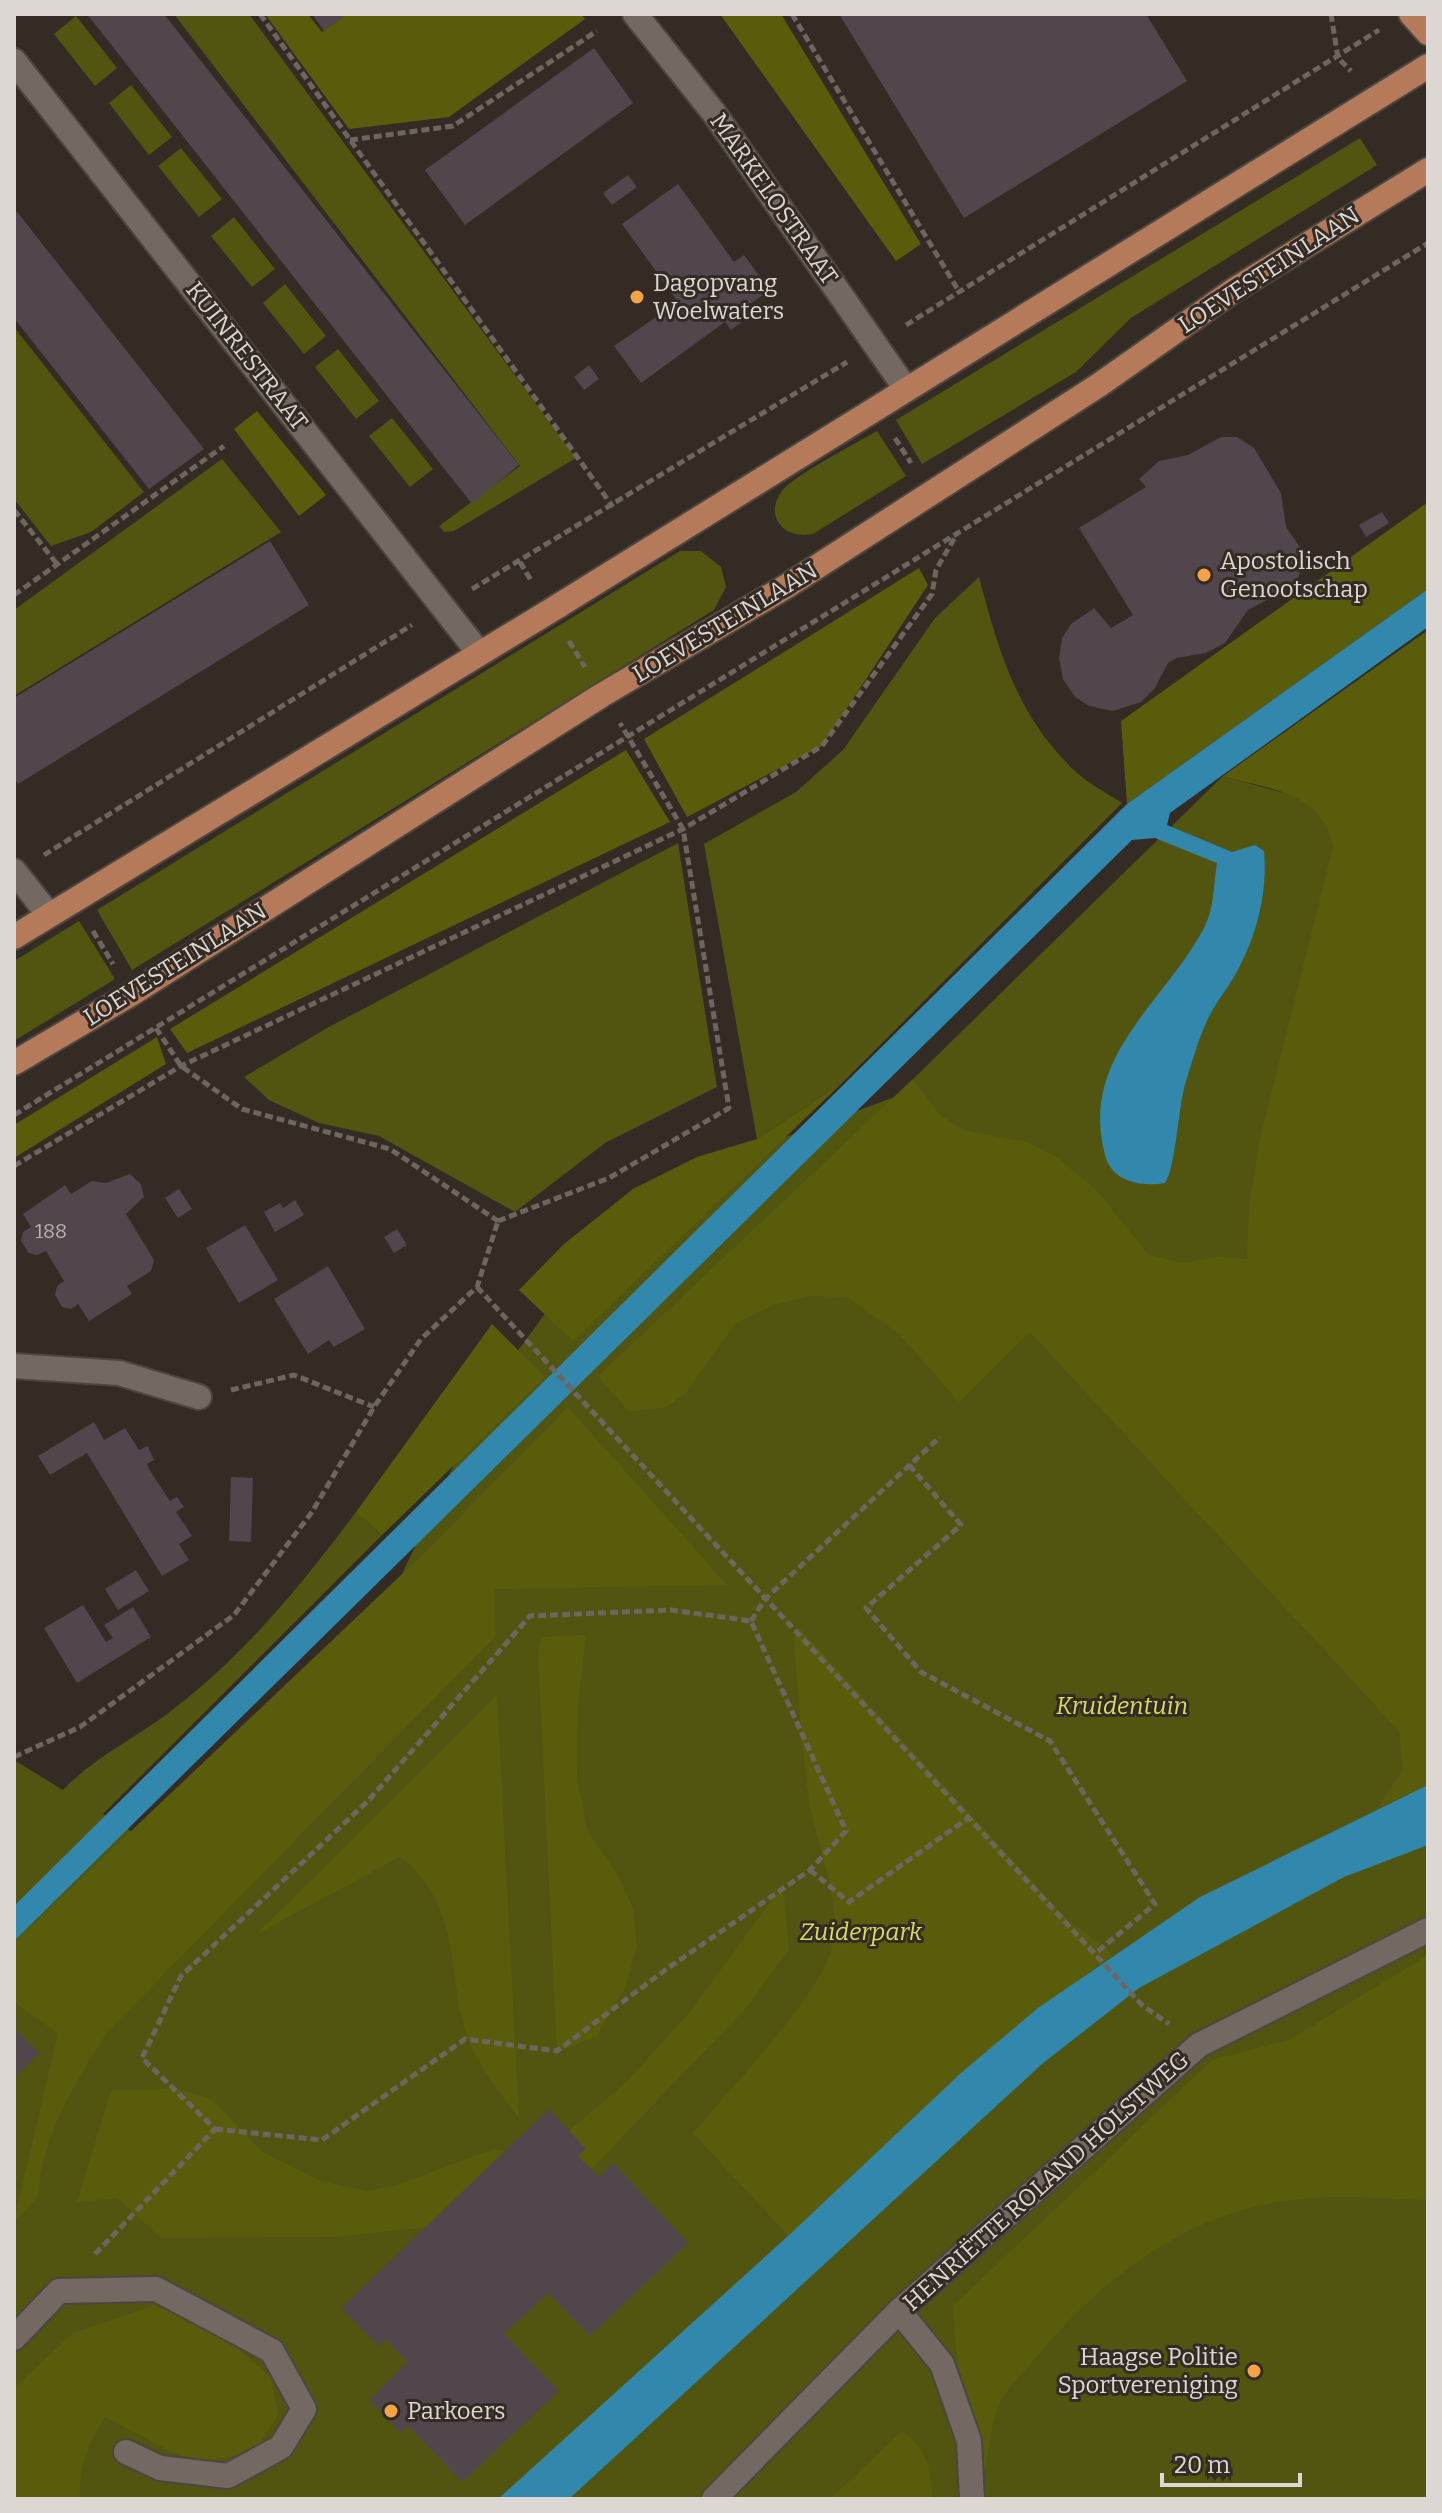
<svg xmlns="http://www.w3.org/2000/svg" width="1442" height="2513" font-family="Bitter,serif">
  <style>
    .green { fill: #515510 }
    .forest { fill: #595d0b }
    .water { fill: #3288ac }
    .building { fill: #51464c }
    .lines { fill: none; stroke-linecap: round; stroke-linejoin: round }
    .minor-casing { stroke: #4d4640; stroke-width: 28 }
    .major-casing { stroke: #4d4640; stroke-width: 28 }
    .path { stroke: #6d6660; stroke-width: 5; stroke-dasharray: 8 4; stroke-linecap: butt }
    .minor { stroke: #736962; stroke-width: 24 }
    .major { stroke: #b47a5a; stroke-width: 24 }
    .poi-dot { fill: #f6a247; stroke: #332b24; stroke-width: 3 }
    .labels { text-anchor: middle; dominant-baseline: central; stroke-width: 6; stroke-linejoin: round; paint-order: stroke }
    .number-label { font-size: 20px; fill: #b9b3b1 }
    .street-label { font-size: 24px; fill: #dcd7d3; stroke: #332b24 }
    .poi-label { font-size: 24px; fill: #dcd7d3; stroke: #332b24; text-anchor: start }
    .park-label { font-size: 24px; font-style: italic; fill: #d7de5d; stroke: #332b24 }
  </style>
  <rect width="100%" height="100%" fill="#332b24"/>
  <path class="green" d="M174,14H249L576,458L454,531L444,532L439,526L520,466Z
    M76,16L117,68L95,86L54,34Z
    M131,85L172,137L149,155L109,103Z
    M1360,138L1377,165L1131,318L1076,372L922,464L896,420Z
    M181,148L222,199L199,217L158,166Z
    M234,217L275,269L252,287L211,236Z
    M285,284L326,336L304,354L263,303Z
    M14,327L144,492L91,532L51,546L14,499Z
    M338,349L379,401L356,419L315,367Z
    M392,418L433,469L410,487L369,436Z
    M877,431L906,476L813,534C785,540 763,517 782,491C794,475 857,443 877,431Z
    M222,459L281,532L14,696V610Z
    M680,551H701L721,567L726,587L714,610L132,970L97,910Z
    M979,577C999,652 1017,717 1076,772C1089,784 1107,793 1122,803L843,1082L757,1139L704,844L796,792L843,750L935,618Z
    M1428,643V2499H14V1760L63,1790C93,1758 132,1740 167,1714C241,1659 301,1586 356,1512L382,1535L103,1814L131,1831L352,1679L490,1389L633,1193L919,1088L913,1079L1223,776L1284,793Z
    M678,843L717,1087L605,1143L515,1212L379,1136L319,1123L269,1100L244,1077L327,1028Z
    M79,921L115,979L14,1041V961Z"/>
  <path class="forest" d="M265,14H308L322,32L347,14H581L585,19L449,117L349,129Z
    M720,14H781L921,244L896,261Z
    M257,411L326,495L299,516L234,429Z
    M1428,502V589L1127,804L1121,721Z
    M919,568L928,585L822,746L687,817L644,739Z
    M1428,630V1785L1377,1808L1403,1770L1399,1731L1030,1332L959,1402L899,1334L847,1297L810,1296L774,1305L735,1324L685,1394L666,1407L629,1412L598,1376L913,1079L941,1116L967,1131L1027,1142L1058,1158L1097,1191L1149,1255L1181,1263L1216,1257L1247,1259L1249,1207L1260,1138L1333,847C1322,791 1270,790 1223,776Z
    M626,750L670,822L187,1053L170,1029Z
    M157,1037L166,1064L14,1158V1125Z
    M843,1082L573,1341L519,1290L564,1244L633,1189L697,1157L757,1139Z
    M492,1324L545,1377L382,1535L356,1512Z
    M568,1407L727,1585L494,1589L495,1637L108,2031C75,2083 42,2134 38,2197L14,2221L58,2033L14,2002V1942L419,1558Z
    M798,1627L1066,1918L1113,1955C992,2040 895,2135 788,2236L693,2133C733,2085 797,2020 825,1966C852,1915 816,1851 809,1799C802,1747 798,1694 794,1641Z
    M586,1635L578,1703L577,1779L588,1832L618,1875L633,1908L637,1947L625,1988L597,2036L557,2052L538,1652L542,1637Z
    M497,1695L519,2118C500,2093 477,2066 467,2035C446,1971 462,1904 400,1857L257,1934Z
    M783,1885L789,1949L747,2007L564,2198L561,2138L626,2082L688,2014Z
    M1428,1955V2200C1380,2199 1330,2194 1283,2201C1180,2217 1103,2279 1037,2356C1026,2370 1012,2383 1002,2398C991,2415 988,2459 983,2480L961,2418L953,2306L1212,2060L1289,2040Z
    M178,2089L211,2099L264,2153L321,2181L367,2191L397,2185L493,2149L521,2154L524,2217L335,2237L161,2238L117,2198L77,2202L111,2090Z
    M156,2305L226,2339L271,2377L278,2416L252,2453L193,2463L105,2417C88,2444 78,2467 80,2499H14V2388L73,2333Z
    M902,2431C928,2448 930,2470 933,2499H830Z"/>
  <path class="water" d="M1428,589V627L1170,813L1167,825L1232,852L1255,845L1264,851C1268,893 1256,939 1235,975C1226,991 1213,1006 1206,1023C1198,1041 1192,1062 1186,1081C1178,1106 1176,1167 1165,1183C1141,1187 1112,1182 1105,1155C1079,1057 1163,1005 1204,928C1215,907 1213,886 1217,863L1155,838L1132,840L14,1941V1906L1127,804Z
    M1428,1785V1845L1344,1877L1139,1988L1042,2064L569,2499H498L788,2236L961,2073L1038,2008L1200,1897Z"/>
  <path class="building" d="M87,14H164L519,465L472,504Z
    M312,14H347L324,31Z
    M839,14H1146L1187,81L964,218Z
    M594,48L633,103L465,225L425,170Z
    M628,175L637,187L612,205L603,193Z
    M678,184L734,262L744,255L770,290L736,314L742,322L731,330L725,322L641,383L614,346L678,302L622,224Z
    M14,208L204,449L149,489L14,318Z
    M589,365L599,379L584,390L574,377Z
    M1221,437H1237L1254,448L1281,493L1286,527L1308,559L1301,563L1299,577L1291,587L1248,610L1225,643L1206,653L1176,658L1168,663L1155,688L1141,702L1113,711L1089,706L1075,697L1063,679L1059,659L1062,638L1071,624L1094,608L1111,628L1133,615L1079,528L1146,487L1139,479L1159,461L1188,455Z
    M1382,512L1389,523L1366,537L1359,525Z
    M270,541L309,605L18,784L14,778V698Z
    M130,1174L141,1184L144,1197L126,1214L154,1260L151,1271L127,1286L132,1294L89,1321L78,1304L71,1309L62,1307L55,1295L57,1286L64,1281L46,1251L37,1255L29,1253L21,1241L23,1232L31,1227L23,1214L65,1185L71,1194L92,1181L106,1183Z
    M179,1189L192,1209L178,1218L165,1198Z
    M295,1200L304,1215L275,1232L264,1212L280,1203L283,1208Z
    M245,1225L278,1280L239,1303L206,1248Z
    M397,1229L407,1245L394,1253L384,1237Z
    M328,1266L365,1329L334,1347L329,1340L308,1354L274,1299Z
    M94,1422L104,1440L125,1428L139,1450L148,1446L154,1460L147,1464L149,1469L170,1501L177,1497L184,1507L176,1512L192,1536L179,1544L189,1560L162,1576L87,1453L50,1475L38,1456Z
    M231,1477L253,1478L251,1542L229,1541Z
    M136,1570L149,1591L118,1610L105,1589Z
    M83,1605L106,1642L113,1638L104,1625L133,1607L151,1637L77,1683L44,1628Z
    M14,2028L39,2053L14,2078Z
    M549,2109L586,2149L578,2156L599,2177L613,2163L688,2243L590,2336L548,2293L504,2334L559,2391L462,2482L408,2426L401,2433L369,2400L407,2362L386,2340L379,2347L341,2308Z"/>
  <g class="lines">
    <g class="minor-casing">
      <path id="minor" d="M635,14L714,113L906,389
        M14,61L479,653
        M14,871L49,915
        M14,1366L119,1373L199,1397
        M899,2311L942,2364L969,2441L972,2499
        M14,2338L59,2291L156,2289L272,2351L304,2409L281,2447L228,2476L160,2468L126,2452
        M714,2499L899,2311L1199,2045L1428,1930"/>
    </g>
    <g class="major-casing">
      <path id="major" d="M1411,14L1428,33
        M14,937L550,611L1428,66
        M14,1063L131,994L602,695L787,586L1099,385L1234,290L1428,170"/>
    </g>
    <path class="path" d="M260,14L613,507
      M792,14L958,290
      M1331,14L1338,58L1351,71
      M350,140L453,126L597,31
      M906,325L1379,30
      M895,438L911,463
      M14,510L57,564
      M520,562L532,582
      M472,589L847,362
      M14,595L224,446
      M569,641L585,667
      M44,855L412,625
      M93,931L113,964
      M156,1028L181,1066L242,1109L390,1149L498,1221
      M14,1115L1428,243
      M14,1166L181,1066L683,829L822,746L932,594L936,570L955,537
      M498,1221L609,1178L729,1108L683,829L620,723
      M477,1287L1142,2005L1169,2024
      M231,1390L294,1375L374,1407
      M909,1465L961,1525L866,1608L921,1672L1050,1741L1155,1904L1097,1952
      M751,1621L765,1599L940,1437
      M14,1757L80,1727L234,1615L312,1512L374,1407L421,1339L477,1287L498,1221
      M810,1870L849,1902L967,1819
      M95,2254L215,2129L142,2058L181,1976L368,1801L530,1616L671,1610L751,1621L846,1831L810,1870L668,1968L557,2051L465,2039L322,2140L215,2129"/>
    <use href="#minor" class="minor"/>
    <use href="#major" class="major"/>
  </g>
  <g class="poi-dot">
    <circle cx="637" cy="297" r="8"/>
    <circle cx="1204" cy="575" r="8"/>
    <circle cx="1254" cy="2371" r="8"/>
    <circle cx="391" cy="2411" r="8"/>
  </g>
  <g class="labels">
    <g class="number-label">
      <text x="51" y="1231">188</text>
    </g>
    <g class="street-label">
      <text transform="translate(774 199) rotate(55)">MARKELOSTRAAT</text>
      <text transform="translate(1269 270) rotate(-33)">LOEVESTEINLAAN</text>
      <text transform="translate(247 356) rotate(52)">KUINRESTRAAT</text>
      <text transform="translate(725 622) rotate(-31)">LOEVESTEINLAAN</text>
      <text transform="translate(175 964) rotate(-32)">LOEVESTEINLAAN</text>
      <text transform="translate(1046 2181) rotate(-42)">HENRIËTTE ROLAND HOLSTWEG</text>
    </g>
    <g class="poi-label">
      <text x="653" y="283">Dagopvang<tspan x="653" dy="28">Woelwaters</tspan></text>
      <text x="1220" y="561">Apostolisch<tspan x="1220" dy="28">Genootschap</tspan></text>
      <text x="1238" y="2357" text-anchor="end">Haagse Politie<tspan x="1238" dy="28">Sportvereniging</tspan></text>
      <text x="407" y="2411">Parkoers</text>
    </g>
    <g class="park-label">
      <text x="1122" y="1706">Kruidentuin</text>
      <text x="861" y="1932">Zuiderpark</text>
    </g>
  </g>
  <rect width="1442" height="2513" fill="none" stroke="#dcd7d3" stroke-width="32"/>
  <path d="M1162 2473v12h138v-12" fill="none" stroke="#dcd7d3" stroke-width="4"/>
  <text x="1174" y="2473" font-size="24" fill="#dcd7d3" stroke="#332b24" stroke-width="6" paint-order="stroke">20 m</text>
</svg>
